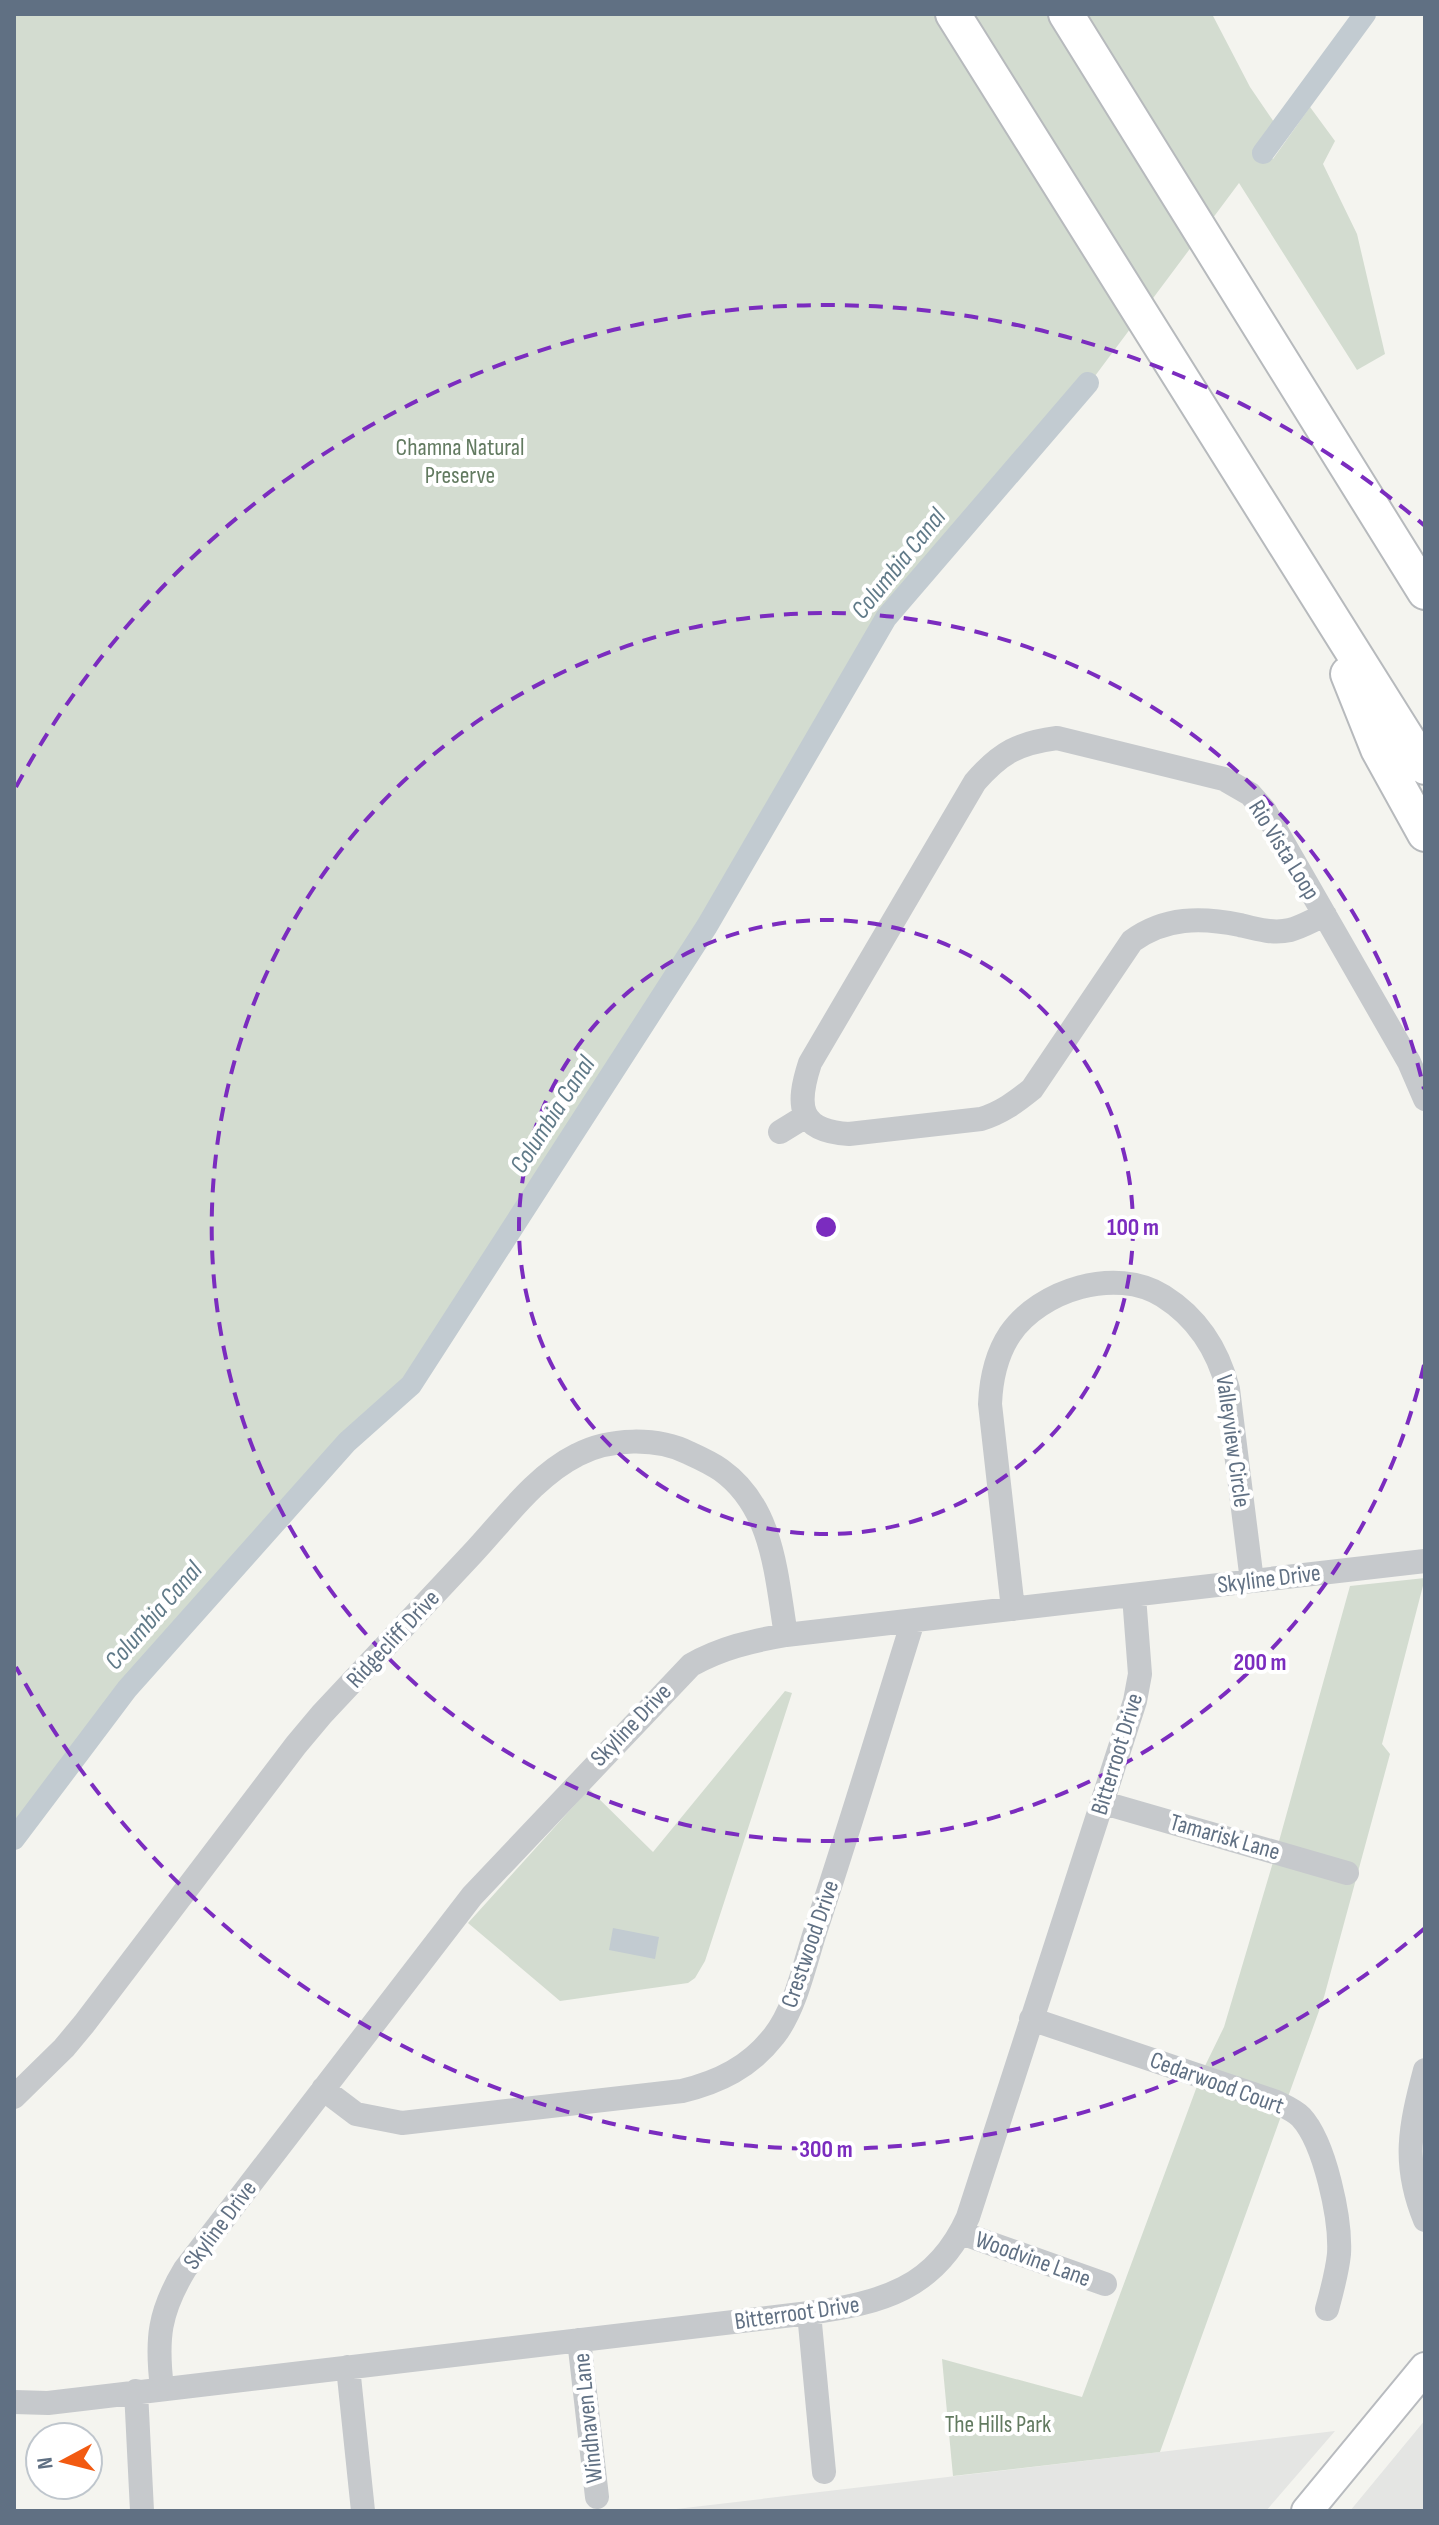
<svg xmlns="http://www.w3.org/2000/svg" width="1439" height="2525" font-family="'Sofia Sans Condensed',sans-serif">
  <style>
    .built { fill: #e4e5e3 }
    .green { fill: #d3dcd0 }
    .water { fill: #c2cbd1 }
    .lines { fill: none; stroke-linecap: round; stroke-linejoin: round }
    .canal { stroke: #c2cbd1; stroke-width: 22 }
    .major-casing { stroke: #b8bbbf; stroke-width: 34 }
    .highway-casing { stroke: #b7babd; stroke-width: 38 }
    .minor { stroke: #c6c9cc; stroke-width: 24 }
    .major { stroke: #fff; stroke-width: 30 }
    .highway { stroke: #fff; stroke-width: 34 }
    .ring { fill: none; stroke: #7b2cbf; stroke-width: 4; stroke-dasharray: 14 10 }
    .labels { text-anchor: middle; dominant-baseline: central; stroke-width: 8; stroke-linejoin: round; paint-order: stroke }
    .park-label { font-size: 24px; fill: #627a60; stroke: #fff }
    .street-label { font-size: 24px; fill: #607083; stroke: #fff }
    .water-label { font-size: 26px; font-style: italic; fill: #607a88; stroke: #fff }
    .centre { fill: #7b2cbf; stroke: #fff; stroke-width: 4 }
    .ring-label { font-size: 24px; text-anchor: middle; font-weight: bold; fill: #7b2cbf; stroke: #fff; stroke-width: 8; stroke-linejoin: round; paint-order: stroke }
  </style>
  <rect width="100%" height="100%" fill="#f4f4ef"/>
  <path class="built" d="M1425,2420V2511H1350Z
    M1335,2431L1266,2511H659L1160,2452Z"/>
  <path class="green" d="M14,14H1212L1250,87L1278,128L1262,152L1273,159L1310,107L1335,141L1323,164L1357,234L1385,354L1357,370L1239,183L1089,384L886,618L707,926L411,1385L347,1442L127,1689L14,1839Z
    M1425,1578L1382,1744L1390,1754L1324,1997L1160,2452L953,2476L942,2359L1082,2397L1203,2070L1224,2027L1276,1852L1350,1586Z
    M785,1691L792,1693L705,1961L695,1978L688,1983L560,2001L468,1923L589,1789L653,1852Z"/>
  <path class="water" d="M613,1928L659,1937L655,1959L609,1950Z"/>
  <g class="lines">
    <path class="canal" d="M1263,153L1365,14
      M14,1839L127,1689L347,1442L411,1385L707,926L886,618L1088,383"/>
    <g class="major-casing">
      <path id="major" d="M1307,2511L1425,2368"/>
    </g>
    <g class="highway-casing">
      <path id="highway" d="M953,14L1425,767
        M1066,14L1425,592
        M1348,674L1378,749L1425,834"/>
    </g>
    <path class="minor" d="M1325,915C1313,920 1302,927 1290,930C1273,934 1256,929 1240,925C1201,917 1165,917 1132,941L1032,1089C1016,1102 1001,1113 981,1119L849,1134C798,1131 796,1106 810,1063L975,782C1001,752 1019,743 1057,738L1224,779L1250,794L1265,811L1409,1062L1425,1099
      M780,1132L806,1116
      M1013,1609L990,1404C991,1380 996,1355 1010,1334C1040,1290 1116,1266 1163,1296C1198,1318 1218,1350 1228,1389L1252,1581
      M1104,1803L1347,1873
      M1031,2019L1274,2101C1284,2106 1294,2110 1301,2117C1325,2143 1341,2219 1339,2254C1337,2273 1332,2291 1327,2309
      M1425,2070C1410,2127 1402,2164 1425,2220
      M323,2089L356,2114L402,2123L682,2091C719,2082 750,2067 774,2036C796,2008 805,1962 816,1929C850,1827 881,1723 913,1621
      M14,2097L64,2048L84,2024L296,1745L322,1714C372,1661 422,1608 472,1554C504,1520 535,1476 577,1455C609,1438 657,1437 689,1453C700,1458 711,1463 721,1470C774,1508 776,1576 786,1635
      M961,2233L1105,2284
      M809,2313L824,2472
      M579,2340L597,2497
      M348,2367L363,2511
      M162,2388C156,2339 159,2312 185,2269L472,1896L691,1665C721,1648 751,1641 786,1635L1425,1561
      M136,2391L142,2511
      M14,2402L48,2403L809,2313C881,2303 936,2289 968,2217L1135,1701L1140,1674L1134,1596"/>
    <use href="#major" class="major"/>
    <use href="#highway" class="highway"/>
  </g>
  <g class="ring">
    <circle cx="826" cy="1227" r="307"/>
    <path d="M1424 1365A614 614 0 1 1 1424 1089"/>
    <path d="M1425 1928A922 922 0 0 1 16 1667M16 787A922 922 0 0 1 1425 526"/>
  </g>
  <g class="labels">
    <g class="park-label">
      <text x="460" y="447">Chamna Natural<tspan x="460" dy="28">Preserve</tspan></text>
      <text x="998" y="2424">The Hills Park</text>
    </g>
    <g class="street-label">
      <text transform="translate(1284 850) rotate(58)">Rio Vista Loop</text>
      <text transform="translate(1233 1441) rotate(82)">Valleyview Circle</text>
      <text transform="translate(1269 1579) rotate(-7)">Skyline Drive</text>
      <text transform="translate(393 1639) rotate(-47)">Ridgecliff Drive</text>
      <text transform="translate(631 1725) rotate(-46)">Skyline Drive</text>
      <text transform="translate(1117 1754) rotate(-73)">Bitterroot Drive</text>
      <text transform="translate(1225 1837) rotate(16)">Tamarisk Lane</text>
      <text transform="translate(810 1944) rotate(-71)">Crestwood Drive</text>
      <text transform="translate(1217 2083) rotate(20)">Cedarwood Court</text>
      <text transform="translate(220 2225) rotate(-53)">Skyline Drive</text>
      <text transform="translate(1033 2259) rotate(20)">Woodvine Lane</text>
      <text transform="translate(797 2313) rotate(-8)">Bitterroot Drive</text>
      <text transform="translate(588 2418) rotate(-96)">Windhaven Lane</text>
    </g>
    <g class="water-label">
      <text transform="translate(899 564) rotate(-51)">Columbia Canal</text>
      <text transform="translate(553 1115) rotate(-57)">Columbia Canal</text>
      <text transform="translate(154 1616) rotate(-49)">Columbia Canal</text>
    </g>
  </g>
  <circle cx="826" cy="1227" r="12" class="centre"/>
  <g class="ring-label">
    <text x="1133" y="1235">100 m</text>
    <text x="1260" y="1670">200 m</text>
    <text x="826" y="2157">300 m</text>
  </g>
  <rect width="1439" height="2525" fill="none" stroke="#607083" stroke-width="32"/>
  <g transform="translate(64 2461) rotate(263)"><circle r="38" fill="#ffffff" stroke="#bfc6cd" stroke-width="2"/>
  <path d="M0-6L14 30L0 20L-14 30Z" fill="#f25a11"/>
  <text y="-12" font-size="22" font-weight="bold" text-anchor="middle" fill="#607083">N</text>
  </g>
</svg>
